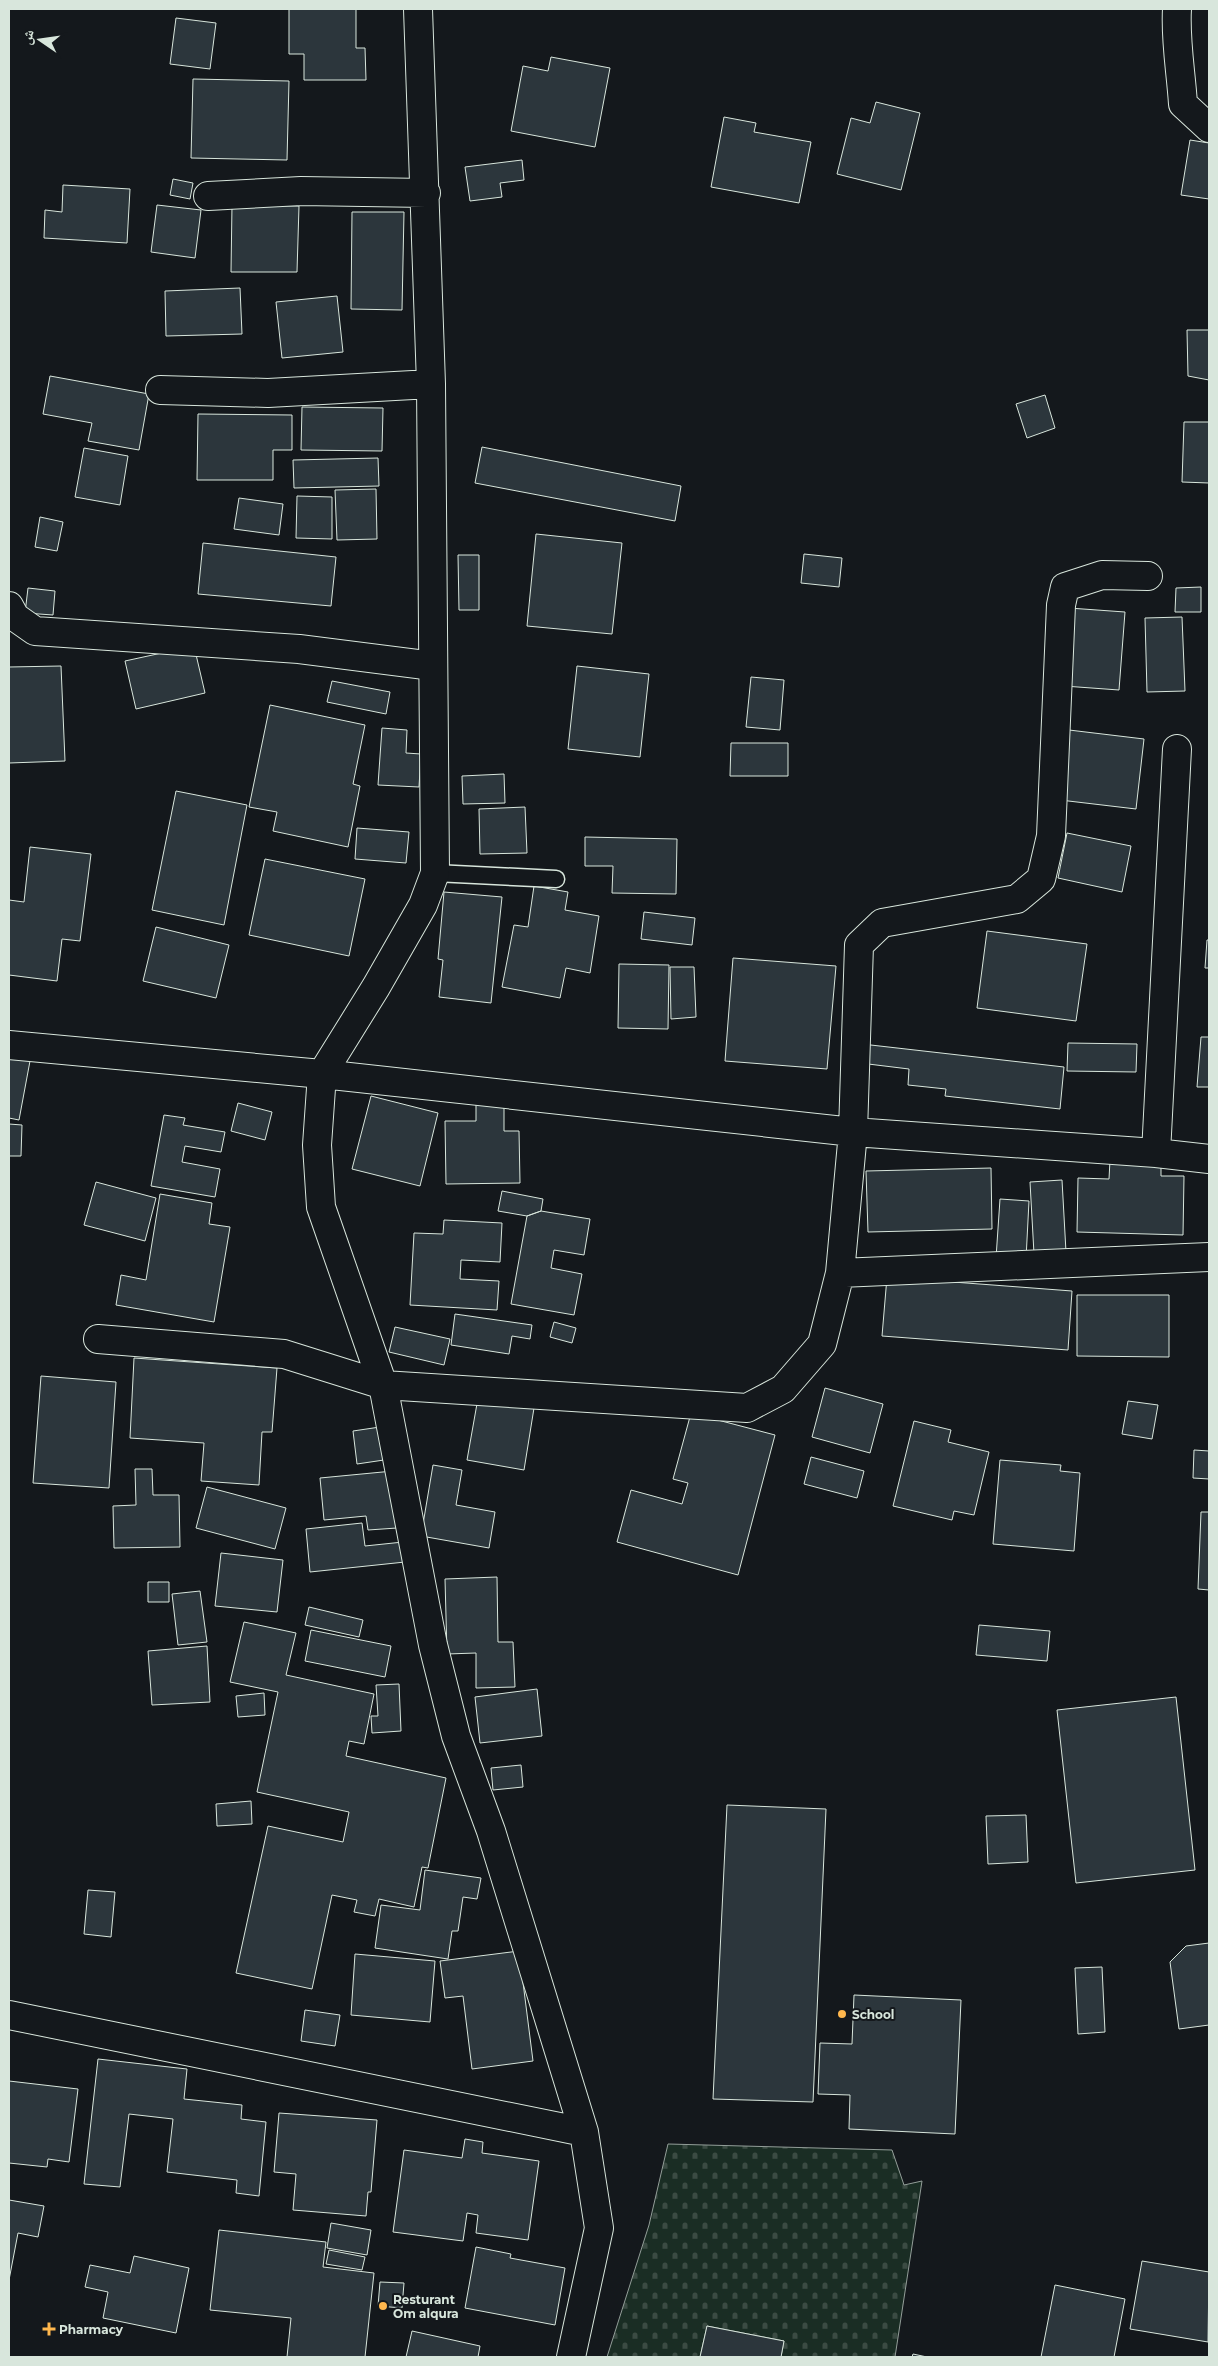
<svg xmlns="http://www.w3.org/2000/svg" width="1218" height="2366" font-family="Montserrat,'Noto Naskh Arabic',sans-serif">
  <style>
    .cemetery { fill: url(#cemetery-stones); stroke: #939e99 }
    .building { fill: #2c363c; stroke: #d8e6dc }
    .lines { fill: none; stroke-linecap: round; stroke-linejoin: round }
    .service-casing { stroke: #d8e6dc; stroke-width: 19 }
    .minor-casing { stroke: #d8e6dc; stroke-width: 30 }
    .service { stroke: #14181c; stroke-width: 16 }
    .minor { stroke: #14181c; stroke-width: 28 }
    .poi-dot { fill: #ffb74d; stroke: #14181c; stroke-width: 2 }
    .labels { text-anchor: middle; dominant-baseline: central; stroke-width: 4; stroke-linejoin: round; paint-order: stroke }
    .poi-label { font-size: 12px; font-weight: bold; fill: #d8e6dc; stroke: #14181c; text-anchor: start }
  </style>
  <defs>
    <pattern id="cemetery-stones" width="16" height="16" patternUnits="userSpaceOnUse" patternTransform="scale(1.25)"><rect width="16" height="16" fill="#1a2d24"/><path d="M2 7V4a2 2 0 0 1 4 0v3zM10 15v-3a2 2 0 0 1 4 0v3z" fill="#3b4b43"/></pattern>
  </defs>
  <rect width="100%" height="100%" fill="#14181c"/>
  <path class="cemetery" d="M668,2144L892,2150L904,2185L922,2181L895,2357H781L784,2341L707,2326L700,2357H607L649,2225Z"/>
  <path class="building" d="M289,9H356V48H365L366,80H304V54H289Z
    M176,18L216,23L210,69L170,64Z
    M551,57L610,68L595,147L511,131L523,66L548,71Z
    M193,79L289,81L287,160L191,158Z
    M876,102L920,113L901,190L837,174L851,118L870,123Z
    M724,117L756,123L754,132L811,142L799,203L711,187Z
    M1190,140L1209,143V199L1181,195Z
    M522,160L524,180L500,183L502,197L470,201L465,167Z
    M173,179L193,183L190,199L170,195Z
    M63,185L130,189L127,243L44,238L45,210L62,212Z
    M157,205L201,210L195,258L151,252Z
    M232,205L299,206L297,272H231Z
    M352,212H404L402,310L351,309Z
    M240,288L242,334L166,336L165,291Z
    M337,296L343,352L282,358L276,302Z
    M1187,330H1209V380L1188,376Z
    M50,376L149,394L139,450L88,441L92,423L43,414Z
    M1045,395L1055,428L1027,438L1016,404Z
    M302,407L383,408L382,451L301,450Z
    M198,414L292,415V450H273V480H197Z
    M1184,422H1209V483L1182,482Z
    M482,447L681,486L675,521L475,483Z
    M84,448L128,456L120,505L75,497Z
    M378,458L379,486L294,488L293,460Z
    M376,489L377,539L337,540L335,490Z
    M297,496L332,497V539L296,538Z
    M239,498L283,504L279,535L234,529Z
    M40,517L63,522L57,551L35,547Z
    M536,534L622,543L612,634L527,626Z
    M203,543L336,557L331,606L198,594Z
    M804,554L842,558L839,587L801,583Z
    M458,555H479V610H459Z
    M1201,587V612H1175L1176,588Z
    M28,588L55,591L53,615L25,613Z
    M1069,608L1125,612L1119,690L1064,686Z
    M1182,617L1185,691L1147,692L1145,618Z
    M194,646L205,693L136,709L125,661Z
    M61,666L65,761L9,763V667Z
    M577,666L649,674L640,757L568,749Z
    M751,677L784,680L780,730L746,727Z
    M332,681L390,692L386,714L327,702Z
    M270,705L365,725L353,784L360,786L348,847L273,831L277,812L249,807Z
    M382,728L407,730L406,753L421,754L419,787L378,785Z
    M1069,730L1144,739L1136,809L1060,800Z
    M731,743H788V776H730Z
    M504,774L505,803L463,804L462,776Z
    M176,791L247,805L224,925L152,910Z
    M525,807L527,853L480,854L479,809Z
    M357,828L409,832L406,863L355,859Z
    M1067,833L1131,846L1122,892L1058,878Z
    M585,837L677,839L676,894L612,893L613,866H585Z
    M30,847L91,854L80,941L62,939L57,981L9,975V900L24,902Z
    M265,859L365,879L349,956L249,935Z
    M534,886L568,892L565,910L599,916L590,973L566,968L560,998L502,987L514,925L528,927Z
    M444,892L502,897L491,1003L439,997L443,960L438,959Z
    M644,912L695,918L692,945L641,939Z
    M156,927L229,945L216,998L143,981Z
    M987,931L1087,944L1076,1021L977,1008Z
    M1207,940H1209V968H1205Z
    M733,958L836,966L827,1069L725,1061Z
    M619,964L669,965L668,1029L618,1028Z
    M670,967H694L696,1017L671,1019Z
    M1201,1037H1209V1087H1197Z
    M1068,1043L1137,1044L1136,1072L1067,1071Z
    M862,1044L1064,1067L1060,1109L945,1096L946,1089L908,1085L909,1069L860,1063Z
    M9,1057L30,1061L19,1120L9,1118Z
    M476,1095H504V1131H519L520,1183L446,1184L445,1121H476Z
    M371,1096L438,1113L420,1186L352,1169Z
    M238,1103L272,1112L265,1140L231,1131Z
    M164,1115L185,1118L183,1125L225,1132L221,1152L185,1146L182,1162L220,1169L215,1197L151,1186Z
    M9,1124L22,1125L21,1156H9Z
    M1110,1160L1161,1162V1176H1184L1183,1235L1077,1232L1078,1178L1109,1179Z
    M991,1168L992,1229L868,1232L866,1171Z
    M1062,1180L1066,1252L1034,1254L1030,1182Z
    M96,1182L156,1198L145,1241L84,1225Z
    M502,1191L543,1199L541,1211L527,1216L498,1211Z
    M160,1194L212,1203L209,1224L230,1227L214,1322L116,1305L121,1275L146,1280Z
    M1000,1199L1029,1201L1026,1259L996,1258Z
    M541,1211L590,1219L584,1255L554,1250L551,1268L582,1274L574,1315L511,1304L527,1216Z
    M444,1220L502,1223L500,1262L461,1260L460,1279L499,1281L497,1310L410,1305L414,1233L443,1234Z
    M887,1277L1072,1291L1068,1350L882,1336Z
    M1077,1295H1169V1357L1077,1356Z
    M455,1314L532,1325L530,1339L512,1336L509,1354L451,1345Z
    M554,1322L576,1328L572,1343L550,1337Z
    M395,1327L450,1339L444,1365L389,1352Z
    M134,1358L277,1368L272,1432H262L259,1485L201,1481L204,1443L130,1438Z
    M41,1376L116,1382L109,1488L33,1483Z
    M825,1388L883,1404L870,1453L812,1437Z
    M478,1398L534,1408L524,1470L467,1460Z
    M1128,1401L1158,1405L1152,1439L1122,1434Z
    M691,1413L775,1435L738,1575L617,1542L631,1490L682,1504L688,1483L673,1479Z
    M914,1421L951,1430L948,1442L989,1452L974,1515L954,1511L952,1520L893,1506Z
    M380,1427L384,1460L357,1464L353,1431Z
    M1194,1450L1209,1451V1479L1193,1478Z
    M811,1457L864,1471L857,1498L804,1484Z
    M1000,1460L1061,1465L1060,1471L1080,1473L1074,1551L993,1544Z
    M433,1465L462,1470L456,1505L495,1512L489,1548L421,1536Z
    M135,1469H152L153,1495H179L180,1547L114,1548L113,1506L136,1505Z
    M393,1471L397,1528L368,1530L366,1516L324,1520L320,1478Z
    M207,1487L286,1508L275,1549L196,1528Z
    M1201,1512H1209V1590L1198,1589Z
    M362,1523L365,1546L403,1542L405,1562L310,1572L306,1529Z
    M221,1553L283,1560L277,1612L215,1606Z
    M497,1577L498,1642H513L515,1687L476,1688V1653L447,1654L445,1579Z
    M148,1582H169V1602H148Z
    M200,1591L207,1642L178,1645L172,1594Z
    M309,1607L363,1620L359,1637L305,1625Z
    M244,1622L296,1633L286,1675L374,1694L364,1744L349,1741L346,1756L446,1778L428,1868L422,1867L414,1907L379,1899L375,1916L354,1912L357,1900L332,1895L312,1989L236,1973L268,1826L343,1842L349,1812L257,1792L278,1692L230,1682Z
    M979,1625L1050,1631L1047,1661L976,1655Z
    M311,1630L391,1646L385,1677L305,1661Z
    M207,1646L210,1702L152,1705L148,1651Z
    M399,1684L401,1731L372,1733L371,1716H378L376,1685Z
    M537,1689L542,1736L480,1743L475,1697Z
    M264,1693L265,1715L238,1717L236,1696Z
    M1176,1697L1195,1870L1076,1883L1057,1710Z
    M521,1765L523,1787L493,1790L491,1768Z
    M251,1801L252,1824L217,1826L216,1804Z
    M727,1805L826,1809L813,2102L713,2099Z
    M1026,1815L1028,1862L988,1864L986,1816Z
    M425,1870L481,1878L477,1899L463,1897L458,1931H452L448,1959L375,1948L381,1905L420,1910Z
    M88,1890L115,1892L111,1937L84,1934Z
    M1209,1943V2025L1179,2029L1170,1962L1186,1946Z
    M519,1951L533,2061L472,2069L463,1996L445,1998L440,1961Z
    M355,1954L435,1961L430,2022L351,2015Z
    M1102,1967L1105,2032L1078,2034L1075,1968Z
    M854,1995L961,2000L955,2134L849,2129L850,2095L818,2094L820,2043L852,2044Z
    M305,2010L340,2015L335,2046L301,2041Z
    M98,2059L187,2069L184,2099L242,2105L241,2119L266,2122L259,2196L236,2193L237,2180L167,2172L173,2119L129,2114L120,2187L84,2184Z
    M9,2081L78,2089L69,2162L48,2159L47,2167L9,2163Z
    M279,2113L377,2120L371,2192H368L366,2216L293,2210L296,2174L274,2172Z
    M465,2139L483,2142L482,2153L539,2161L528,2240L476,2233L478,2215L467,2213L463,2241L393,2232L404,2150L462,2158Z
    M9,2200L44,2206L38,2237L18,2233L9,2280Z
    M331,2223L371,2230L367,2255L327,2248Z
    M219,2230L326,2242L323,2267L374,2273L365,2357H287L291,2318L210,2310Z
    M476,2247L511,2254L510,2258L565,2268L555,2325L465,2308Z
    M329,2250L365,2257L362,2270L326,2264Z
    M134,2256L189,2268L176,2333L103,2318L108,2292L85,2287L90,2265L130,2273Z
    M1142,2261L1209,2272L1208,2342L1130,2329Z
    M380,2282L404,2283L402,2308L378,2306Z
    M1055,2285L1125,2299L1114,2357H1041Z
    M707,2326L784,2341L781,2357H700Z
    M412,2331L480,2346L478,2357H406Z
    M913,2354L927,2357H912Z"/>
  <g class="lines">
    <g class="service-casing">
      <path id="service" d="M435,873L556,879"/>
    </g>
    <g class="minor-casing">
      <path id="minor" d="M418,9L431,384L435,873L423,905L376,987L322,1074L317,1145L321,1207L383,1385L433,1645L456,1736L491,1831L584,2132L599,2228L571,2357
        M1177,9C1175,40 1181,72 1183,104L1209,128
        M208,196L301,191L426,193
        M160,390L268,393L431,384
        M9,606L15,617L35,631L299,649L433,666
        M9,1045L322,1074L853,1132L1156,1153L1209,1159
        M1156,1153L1177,749
        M840,1273L1209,1257
        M98,1339L284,1354L383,1385L747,1408L783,1389L822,1344L840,1273L853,1132L859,945L882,923L1017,899L1041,879L1051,836L1061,605L1065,587L1102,575L1148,576
        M9,2015L584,2132"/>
    </g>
    <use href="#service" class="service"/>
    <use href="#minor" class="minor"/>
  </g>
  <g class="poi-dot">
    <circle cx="842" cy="2014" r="5"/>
    <circle cx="383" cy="2306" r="5"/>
    <path d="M46.5 2321.5h5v5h5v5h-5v5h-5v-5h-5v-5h5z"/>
  </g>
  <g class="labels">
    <g class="poi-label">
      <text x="852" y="2014">School</text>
      <text x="393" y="2299">Resturant<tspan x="393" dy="14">Om alqura</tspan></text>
      <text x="59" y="2329">Pharmacy</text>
    </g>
  </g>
  <rect width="1218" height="2366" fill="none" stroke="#d8e6dc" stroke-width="20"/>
  <g transform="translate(40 40) rotate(283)" stroke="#14181c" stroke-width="4" paint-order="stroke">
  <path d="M0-4L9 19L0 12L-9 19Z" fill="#d8e6dc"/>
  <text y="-8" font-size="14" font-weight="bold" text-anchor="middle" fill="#d8e6dc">ش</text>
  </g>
</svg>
